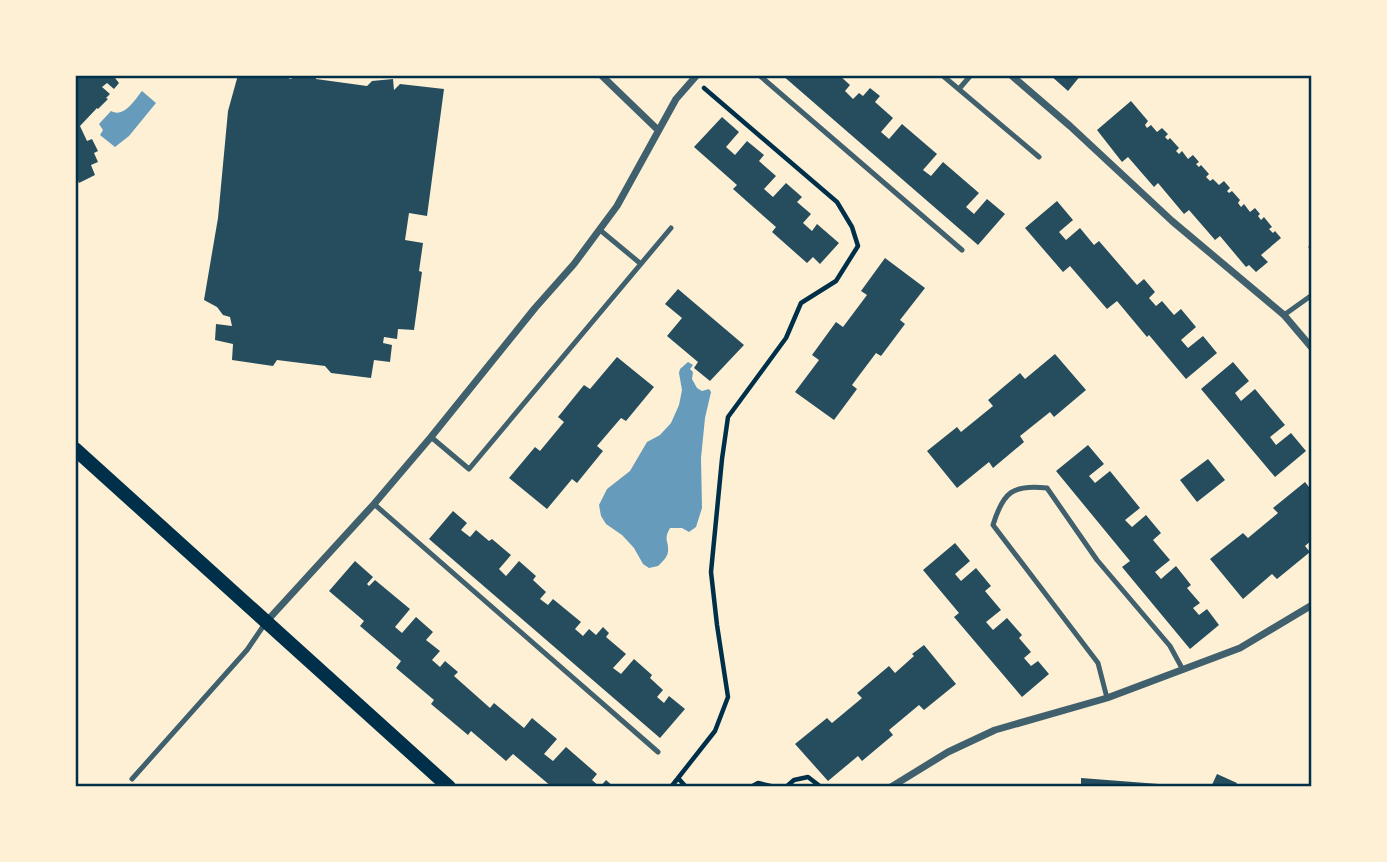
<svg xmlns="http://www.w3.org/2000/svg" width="1387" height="862" font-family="'DejaVu Sans',sans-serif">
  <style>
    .water { fill: #669bbc }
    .building { fill: #264d5e }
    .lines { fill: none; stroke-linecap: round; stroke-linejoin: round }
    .path { stroke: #003049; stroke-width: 4.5 }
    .service { stroke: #3f606c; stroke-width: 5 }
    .minor { stroke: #3f606c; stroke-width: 7 }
    .secondary { stroke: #003049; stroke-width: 14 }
    .neatline { fill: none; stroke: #003049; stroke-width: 2.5 }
  </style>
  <rect width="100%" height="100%" fill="#fdf0d5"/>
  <path class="water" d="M142,91L156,103L129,136L115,147L100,135L103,130L99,124L111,111C124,118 134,101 142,91Z
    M688,362L693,365L690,369L693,372L692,379L697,388L702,391L709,389L711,392L705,418L701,458L702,508L696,527L689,532L682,528H670C663,540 669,541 668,551C668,557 662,562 658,566L649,568L643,564L634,548L622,535L606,524L601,516L599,505L607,489L630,471L647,442L660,435L671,423L679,405L682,390L679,373L680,369Z"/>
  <path class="building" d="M75,75H118L115,78L119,83L114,89L107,83L102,87L110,94L106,98L108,99L98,109L97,108L80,126L87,141L92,139L98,151L94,153L98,162L91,165L95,175L79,183L75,174Z
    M238,75H280L291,79L295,75H315L316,79L367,86L372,81L393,79L394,90L400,84L444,89L427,216L409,213L405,240L423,243L419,271L422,272L414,330L398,329L397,339L384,337L383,343L392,345L390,362L374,360L371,378L331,373L325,366L277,360L273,366L232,360L233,344L215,340L216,324L232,326L230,317L223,315L217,307L204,300L218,218L228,111Z
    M782,75H839L850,85L845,91L853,99L859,93L863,96L870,88L880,96L875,102L893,118L881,132L889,139L902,124L937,154L923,170L931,176L943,162L979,193L966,207L974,214L987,199L1005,214L978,245Z
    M1050,75H1081L1068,91Z
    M1131,101L1148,121L1145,125L1147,128L1151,125L1157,132L1162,128L1168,134L1165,137L1168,140L1170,138L1179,148L1176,151L1179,154L1182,151L1188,159L1193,155L1199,162L1196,164L1199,167L1201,165L1209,174L1206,177L1210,181L1213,179L1219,185L1224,181L1230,188L1227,191L1229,193L1232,191L1240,200L1238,203L1241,207L1244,204L1250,212L1255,208L1260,214L1258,216L1261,220L1264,217L1272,227L1269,229L1273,233L1275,231L1281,238L1261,255L1268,262L1256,272L1249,265L1246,267L1220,236L1215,240L1189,210L1184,214L1158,183L1154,187L1128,157L1122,162L1097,130Z
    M722,117L739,132L726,147L735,155L747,141L764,155L759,161L776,176L764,189L773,197L786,183L802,197L797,202L811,214L803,223L812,231L817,224L839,243L820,264L813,257L807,263L772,232L776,227L733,189L737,185L694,147Z
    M1057,201L1073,220L1059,232L1066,240L1080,228L1094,245L1099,241L1137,285L1144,279L1155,292L1149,298L1156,306L1162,301L1174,315L1181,309L1196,327L1181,340L1188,348L1203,336L1217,353L1186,379L1149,335L1147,337L1117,301L1107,309L1070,266L1063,272L1025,228Z
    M885,258L925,288L900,320L905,324L881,356L876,353L852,385L857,389L834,420L795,392L819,360L812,355L836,322L843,327L867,295L861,291Z
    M678,289L744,345L710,381L694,368L698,362L667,336L682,318L665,304Z
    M1055,354L1086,390L1054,417L1050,412L1020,436L1024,442L993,468L989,462L957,488L927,451L957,427L961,432L993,406L988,400L1020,373L1025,379Z
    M617,357L654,387L626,421L621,418L597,446L603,451L577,483L572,479L547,509L509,478L535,447L540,451L564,422L558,417L584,385L590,389Z
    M1233,362L1249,381L1235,393L1241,401L1255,389L1285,425L1270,437L1276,445L1291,433L1306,451L1275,477L1201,389Z
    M1088,445L1104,464L1089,476L1095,483L1110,471L1140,508L1125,520L1132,527L1146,515L1161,533L1153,540L1170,560L1155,572L1161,579L1176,566L1191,585L1187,588L1200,603L1193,608L1199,615L1207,609L1219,625L1190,649L1122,567L1130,561L1056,471Z
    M1208,459L1225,480L1197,502L1180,480Z
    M1305,482L1309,487L1312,485V540L1305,546L1310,552L1277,579L1272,574L1243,599L1210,559L1243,533L1248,538L1278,513L1273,508Z
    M453,511L467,523L461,530L470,537L476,530L489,541L492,539L511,555L499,569L506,576L519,561L536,576L533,580L546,592L540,599L548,605L553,599L581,622L575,629L583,636L589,629L596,635L603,627L609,633L606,637L626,654L613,668L621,674L634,659L652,675L650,678L663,690L657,697L664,703L669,696L685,709L660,738L429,539Z
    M955,543L970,561L955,574L961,581L976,568L991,586L985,591L1001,610L986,622L993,630L1007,618L1022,635L1019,638L1031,652L1024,658L1031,666L1038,661L1049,674L1022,697L954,617L959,613L923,570Z
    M355,561L373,577L367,584L369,586L375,580L410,609L395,627L402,633L416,617L433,632L426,640L440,651L432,660L440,667L445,661L458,672L454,676L490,708L494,703L524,728L532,718L557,739L544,754L553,761L566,747L597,774L592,780L600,787H552L513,754L506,761L471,731L468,735L431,704L434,700L396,668L401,661L360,626L364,621L329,591Z
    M924,645L956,684L924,710L919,705L889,730L893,735L862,761L858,756L828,781L795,744L827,718L832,723L862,698L857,693L889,666L895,673L914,656L912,654Z
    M1217,774L1237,783L1235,787H1211Z
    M1081,778L1172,785L1171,787H1081Z
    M606,780L614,787H600Z"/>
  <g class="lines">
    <path class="path" d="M678,778L686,787
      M671,787L715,731L728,697L717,625L711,572L722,459L728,417L786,338L801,303L836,281L858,246L852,227L837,202L704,88
      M751,787L758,783L775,787
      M786,787L794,780L808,777L821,787"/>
    <path class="service" d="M759,75L962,250
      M942,75L1039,157
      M959,89L971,75
      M600,230L641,264
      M1311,247H1312
      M1284,315L1312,295
      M431,437L469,469L671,228
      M374,504L658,752
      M1107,698L1098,663L993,525C1003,492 1013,484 1047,488L1097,560L1170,646L1183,670
      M132,779L247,650L266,622"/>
    <path class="minor" d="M601,75L658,130
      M1011,75L1070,126L1172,221L1284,315L1312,348
      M266,622L374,504L431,437L535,308L574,264L617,206L676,99L697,75
      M891,787L948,752L995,730L1107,698L1240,648L1312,605"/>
    <path class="secondary" d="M75,449L449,787"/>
  </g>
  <rect width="1387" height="862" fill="none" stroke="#fdf0d5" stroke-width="154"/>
  <rect x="77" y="77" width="1233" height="708" class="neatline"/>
</svg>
